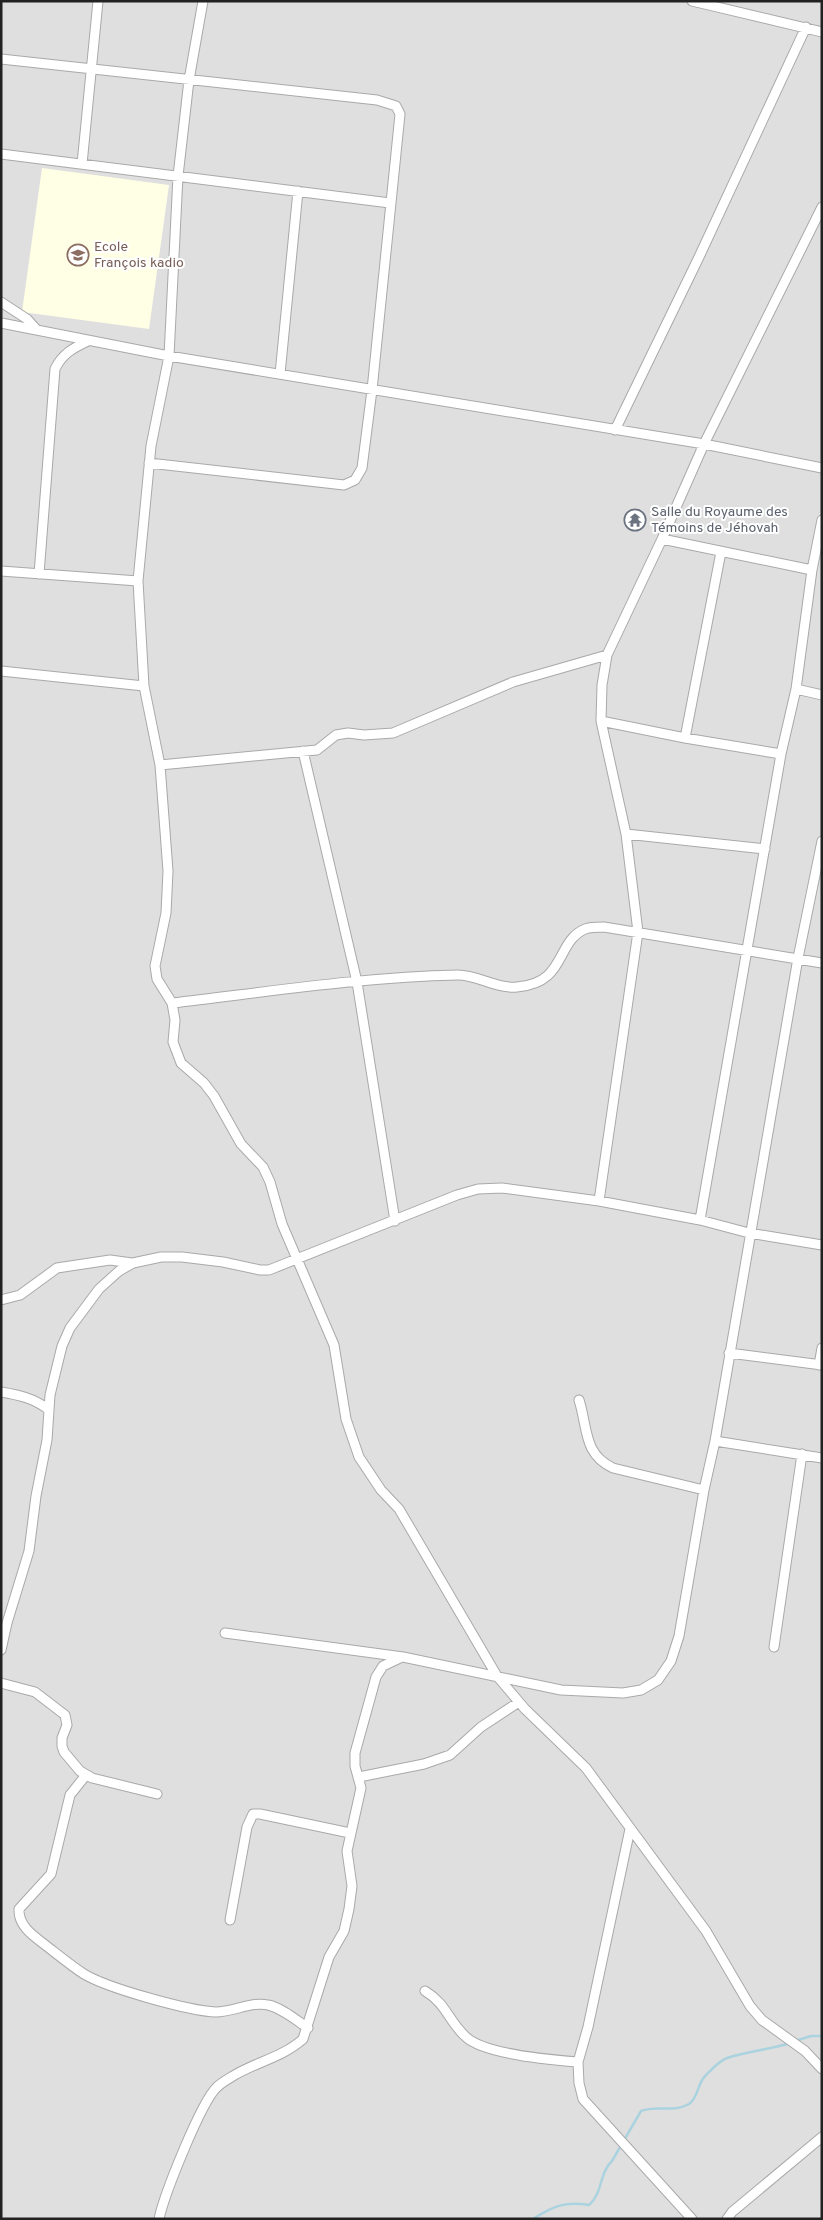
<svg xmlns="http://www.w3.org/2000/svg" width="823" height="2220" font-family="Overpass,sans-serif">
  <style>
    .residential { fill: #e0dfdf }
    .education { fill: #ffffe5 }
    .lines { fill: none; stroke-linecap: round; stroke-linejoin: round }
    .stream { stroke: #aad3df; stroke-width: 2.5 }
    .minor-casing { stroke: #a9a9a9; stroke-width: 11 }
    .minor { stroke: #fff; stroke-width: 9 }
    .labels { text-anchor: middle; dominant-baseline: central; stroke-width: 4; stroke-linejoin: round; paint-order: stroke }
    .education-label { font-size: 14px; fill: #785e54; stroke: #fff; text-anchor: start }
    .worship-label { font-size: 14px; fill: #5b616d; stroke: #fff; text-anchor: start }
  </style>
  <rect width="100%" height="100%" fill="#f2efe9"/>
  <path class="residential" d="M1,1H822V2219H1Z"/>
  <path class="education" d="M42,168L169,185L149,329L22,312Z"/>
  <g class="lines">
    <path class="stream" d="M795,2041L811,2036H822
      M533,2219C553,2206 565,2201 589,2205C603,2193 599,2173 612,2161L641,2111C657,2105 673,2113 689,2104C699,2097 697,2083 706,2075C711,2070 719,2061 727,2058C747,2051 769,2050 790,2043"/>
    <g class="minor-casing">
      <path id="minor" d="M203,1L189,80L178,176L169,356L151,446L138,581L144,686L160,765L168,871L166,913L155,966L157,979L172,1003L175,1020L173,1042L181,1063L204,1083L214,1096L241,1144L263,1167L270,1182L282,1224L334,1345L346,1419L359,1457L381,1490L399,1509L497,1676L525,1709L586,1768L706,1931L750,2006L762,2020L805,2051L822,2069
        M692,1L822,32
        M1,59L377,100L396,106L400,114L372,390L362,468L355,480L344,485L149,463
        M1,154L390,203
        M82,164L98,1
        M1,302L27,319L36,329
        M1,323L169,356L704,444L822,468
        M280,374L298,191
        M615,430L699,257L806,27
        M662,539L812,570
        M1,571L138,581
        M39,574L55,369C62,354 73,348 88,341
        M1,671L144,686
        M796,689L822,695
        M601,721L685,738L781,754
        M685,738L721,552
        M303,751L357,982L395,1221
        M160,765L317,750L336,735L348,733L364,735L393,733L513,682L607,655
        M626,834L765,849
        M172,1003C267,992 363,977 458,975C478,975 496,989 517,987C567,983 555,942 585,929C590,927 598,927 604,927L822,963
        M599,1201L638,932L626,834L601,721L602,685L607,655L662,539L704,444L822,207
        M700,1220L781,754L796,689L812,570L822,520
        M1,1300L20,1295L57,1268L110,1260L132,1263
        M729,1353L822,1365
        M819,1365L822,1348
        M1,1392C19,1395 33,1398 48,1409
        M579,1400C588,1428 583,1454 613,1468L704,1490
        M715,1441L822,1458
        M225,1633L403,1657L561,1690L623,1693L641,1690L658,1680L671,1661L679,1636L704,1490L715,1441L798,958L822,841
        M774,1647L802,1454
        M1,1650L7,1623L29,1551L36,1496L47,1440L50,1395L62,1346L70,1328L99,1289L119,1271L133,1263L161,1257H182L223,1262L260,1270H269L457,1195L478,1189L502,1188L599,1201L700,1220L749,1233L822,1245
        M1,1683L35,1692L65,1715L67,1725L62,1738V1746L64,1752L80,1771L92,1778L157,1794
        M86,1775L70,1795L51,1874L19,1909C18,1925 32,1935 44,1944C57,1954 70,1965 84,1974C107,1988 189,2011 216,2012C233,2012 252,2001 268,2005C282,2008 296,2020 308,2028
        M359,1777L424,1764L450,1755L481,1727L519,1702
        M630,1829L588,2027L578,2062L579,2083L583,2099L692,2219
        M230,1920L247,1827L253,1814H260L350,1833
        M425,1991C447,2004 448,2021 466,2037C484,2054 552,2060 578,2062
        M159,2219C164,2195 201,2102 217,2087C221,2083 228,2079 233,2076C256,2062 283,2057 303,2039L329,1957L344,1931L349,1909L352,1886L347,1851L361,1788L355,1766V1753L376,1677L383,1666L400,1658
        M727,2219L732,2212L822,2137"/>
    </g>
    <use href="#minor" class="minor"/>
  </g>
  <defs>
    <g id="school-ring" transform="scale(1.125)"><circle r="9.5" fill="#fff" stroke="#8d6e63" stroke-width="1.5"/><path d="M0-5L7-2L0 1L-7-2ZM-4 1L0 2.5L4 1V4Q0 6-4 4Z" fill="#8d6e63"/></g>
    <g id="temple-ring" transform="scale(1.125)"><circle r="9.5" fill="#fff" stroke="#6b7280" stroke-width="1.5"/><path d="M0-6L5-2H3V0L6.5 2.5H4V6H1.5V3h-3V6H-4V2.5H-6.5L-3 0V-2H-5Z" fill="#6b7280"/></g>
  </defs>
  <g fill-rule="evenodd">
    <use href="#school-ring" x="78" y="255"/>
    <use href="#temple-ring" x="635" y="520"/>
  </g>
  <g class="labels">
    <g class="education-label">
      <text x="94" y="247">Ecole<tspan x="94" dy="16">François kadio</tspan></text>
    </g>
    <g class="worship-label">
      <text x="651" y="512">Salle du Royaume des<tspan x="651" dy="16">Témoins de Jéhovah</tspan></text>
    </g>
  </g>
  <rect width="823" height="2220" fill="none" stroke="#222222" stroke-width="5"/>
</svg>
